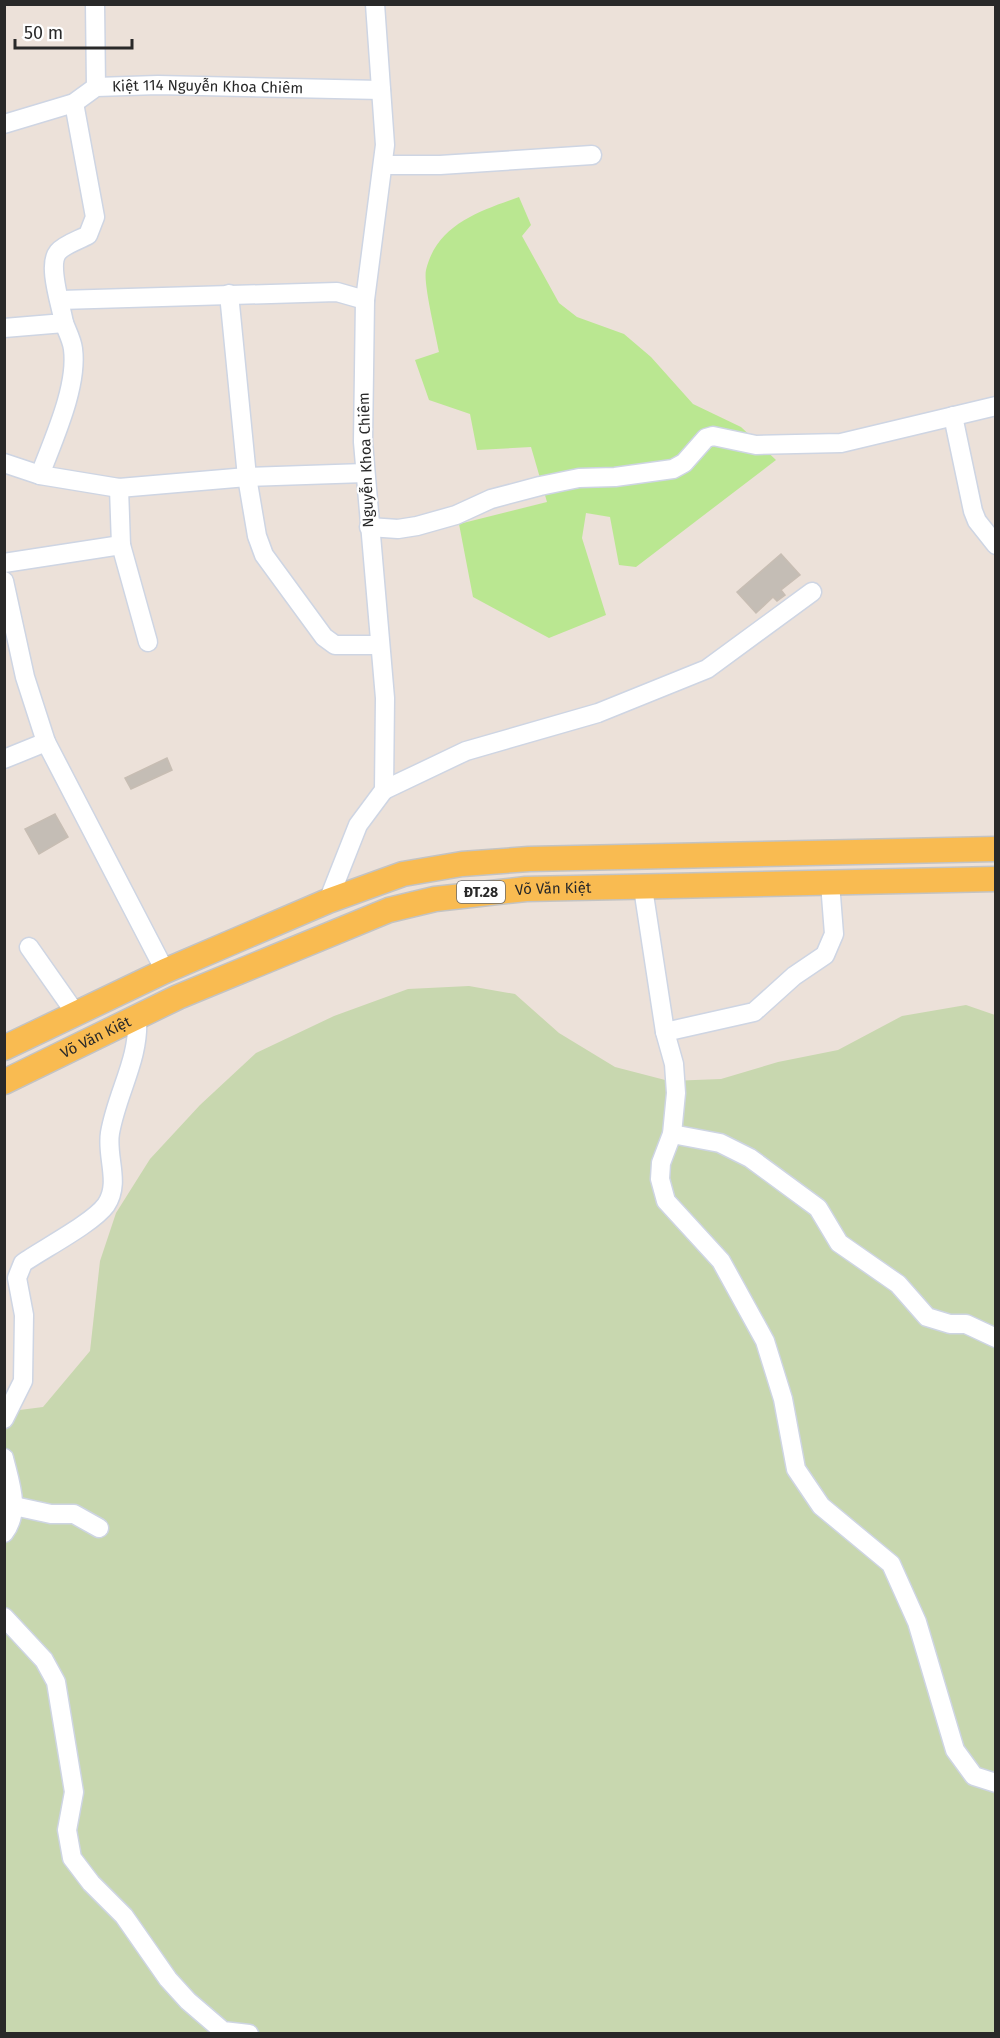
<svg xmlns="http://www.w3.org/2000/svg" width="1000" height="2038" font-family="'Fira Sans',sans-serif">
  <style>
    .green { fill: #bae791 }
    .cemetery { fill: #c8d7af }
    .building { fill: #c4bdb5; stroke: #c7bdb3; stroke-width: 1.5 }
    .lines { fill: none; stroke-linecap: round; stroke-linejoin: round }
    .minor-casing { stroke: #ced5e3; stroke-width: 21 }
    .major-casing { stroke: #c3c3c3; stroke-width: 27 }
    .minor { stroke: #fff; stroke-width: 18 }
    .major { stroke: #f9bb51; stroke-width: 24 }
    .labels { text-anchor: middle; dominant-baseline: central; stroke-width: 4.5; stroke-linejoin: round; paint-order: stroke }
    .shield { fill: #fff; stroke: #696969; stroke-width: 1.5 }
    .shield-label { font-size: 14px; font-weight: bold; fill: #292929 }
    .street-label { font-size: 15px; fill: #292929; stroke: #fff }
  </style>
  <rect width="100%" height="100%" fill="#ece1d9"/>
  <path class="green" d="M519,197L531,225L522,236L559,303L577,317L624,334L651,357L693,404L741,427L776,460L636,567L619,565L610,517L586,513L582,538L606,615L549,638L473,597L459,524L547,502L531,447L477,450L470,414L429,400L415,360L439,352C436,335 423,283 426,270C437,224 480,211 519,197Z"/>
  <path class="cemetery" d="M469,986L515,994L559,1033L615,1067L669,1081L721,1079L778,1062L838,1050L902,1016L966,1005L995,1015V2033H5L4,1412L43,1407L90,1351L100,1261L116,1213L150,1159L200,1105L256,1053L334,1016L408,989Z"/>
  <path class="building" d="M781,554L800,575L781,590L785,595L777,601L773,597L756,613L737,592Z
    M167,758L172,770L131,789L125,778Z
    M55,814L68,837L39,854L25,829Z"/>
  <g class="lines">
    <g class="minor-casing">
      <g id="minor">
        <path d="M95,4L96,87"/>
        <path id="s1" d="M4,124L74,103L96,87L158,85L381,90"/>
        <path d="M383,165H440L592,155"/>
        <path d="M229,294L247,477L257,536L264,555L324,637L335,645H380"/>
        <path d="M60,300L337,292L365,300"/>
        <path d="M4,328L64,323C61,305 47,265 58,252C65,244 79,240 88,235L95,217L74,103"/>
        <path d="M953,416L973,511L977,521L996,545"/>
        <path d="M4,463L40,475L119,488L247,477L365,473"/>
        <path d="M40,475C53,440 78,387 73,349C72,340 67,331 64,323"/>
        <path d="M369,527L398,529L417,526L456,515L491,499L540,486L579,478L615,477L673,469L684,463L706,438L713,436L756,445L841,443L996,406"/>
        <path d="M121,545L148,642"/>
        <path d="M4,563L121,545L119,488"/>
        <path d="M4,581L25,677L46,742L165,971"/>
        <path d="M4,759L46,742"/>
        <path d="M384,790L466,751L598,713L707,669L812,592"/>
        <path d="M830,883L834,934L825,955L794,976L754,1012L665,1032L674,1064L676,1093L672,1134L661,1163L660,1179L666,1201L721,1261L765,1341L783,1399L796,1469L821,1506L891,1564L917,1622L955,1750L974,1776L996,1783"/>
        <path d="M643,888L665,1032"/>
        <path d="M328,901L358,825L384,790L385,698L363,442L365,300L385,145L375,4"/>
        <path d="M29,947L76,1014"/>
        <path d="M672,1134L720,1143L750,1158L818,1208L839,1243L898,1284L927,1317L950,1324H966L996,1338"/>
        <path d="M4,1419L23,1381L24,1315L17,1278L23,1263C43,1249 93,1223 106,1205C121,1183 106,1157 110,1133C117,1092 140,1059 137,1017"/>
        <path d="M4,1458C10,1483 21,1511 4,1533"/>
        <path d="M14,1506L51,1514H74L99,1528"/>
        <path d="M4,1617L44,1660L56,1682L74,1792L67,1830L72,1858L91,1883L124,1916L168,1979L188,2001L223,2031L249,2034"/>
      </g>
    </g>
    <g class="major-casing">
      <g id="major">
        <path d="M4,1048L165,971L328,901L403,874L462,864L529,859L996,849"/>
        <path id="s2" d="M4,1082L178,997L389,910L435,899L526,889L996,879"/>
      </g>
    </g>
    <use href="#minor" class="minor"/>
    <use href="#major" class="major"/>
  </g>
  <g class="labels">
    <rect class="shield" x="457" y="881" width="48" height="22" rx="4.5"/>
    <g class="shield-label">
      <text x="481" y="892">ĐT.28</text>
    </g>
    <g class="street-label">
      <text stroke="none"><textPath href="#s1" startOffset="212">Kiệt 114 Nguyễn Khoa Chiêm</textPath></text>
      <text transform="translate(366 460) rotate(-92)">Nguyễn Khoa Chiêm</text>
      <text stroke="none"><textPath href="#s2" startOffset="588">Võ Văn Kiệt</textPath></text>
      <text stroke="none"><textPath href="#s2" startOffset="102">Võ Văn Kiệt</textPath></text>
    </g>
  </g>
  <rect width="1000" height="2038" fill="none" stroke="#292929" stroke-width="12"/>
  <path d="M15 39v9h117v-9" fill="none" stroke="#292929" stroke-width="3"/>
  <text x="24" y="39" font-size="18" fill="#292929" stroke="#ffffff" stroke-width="4.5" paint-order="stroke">50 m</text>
</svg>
